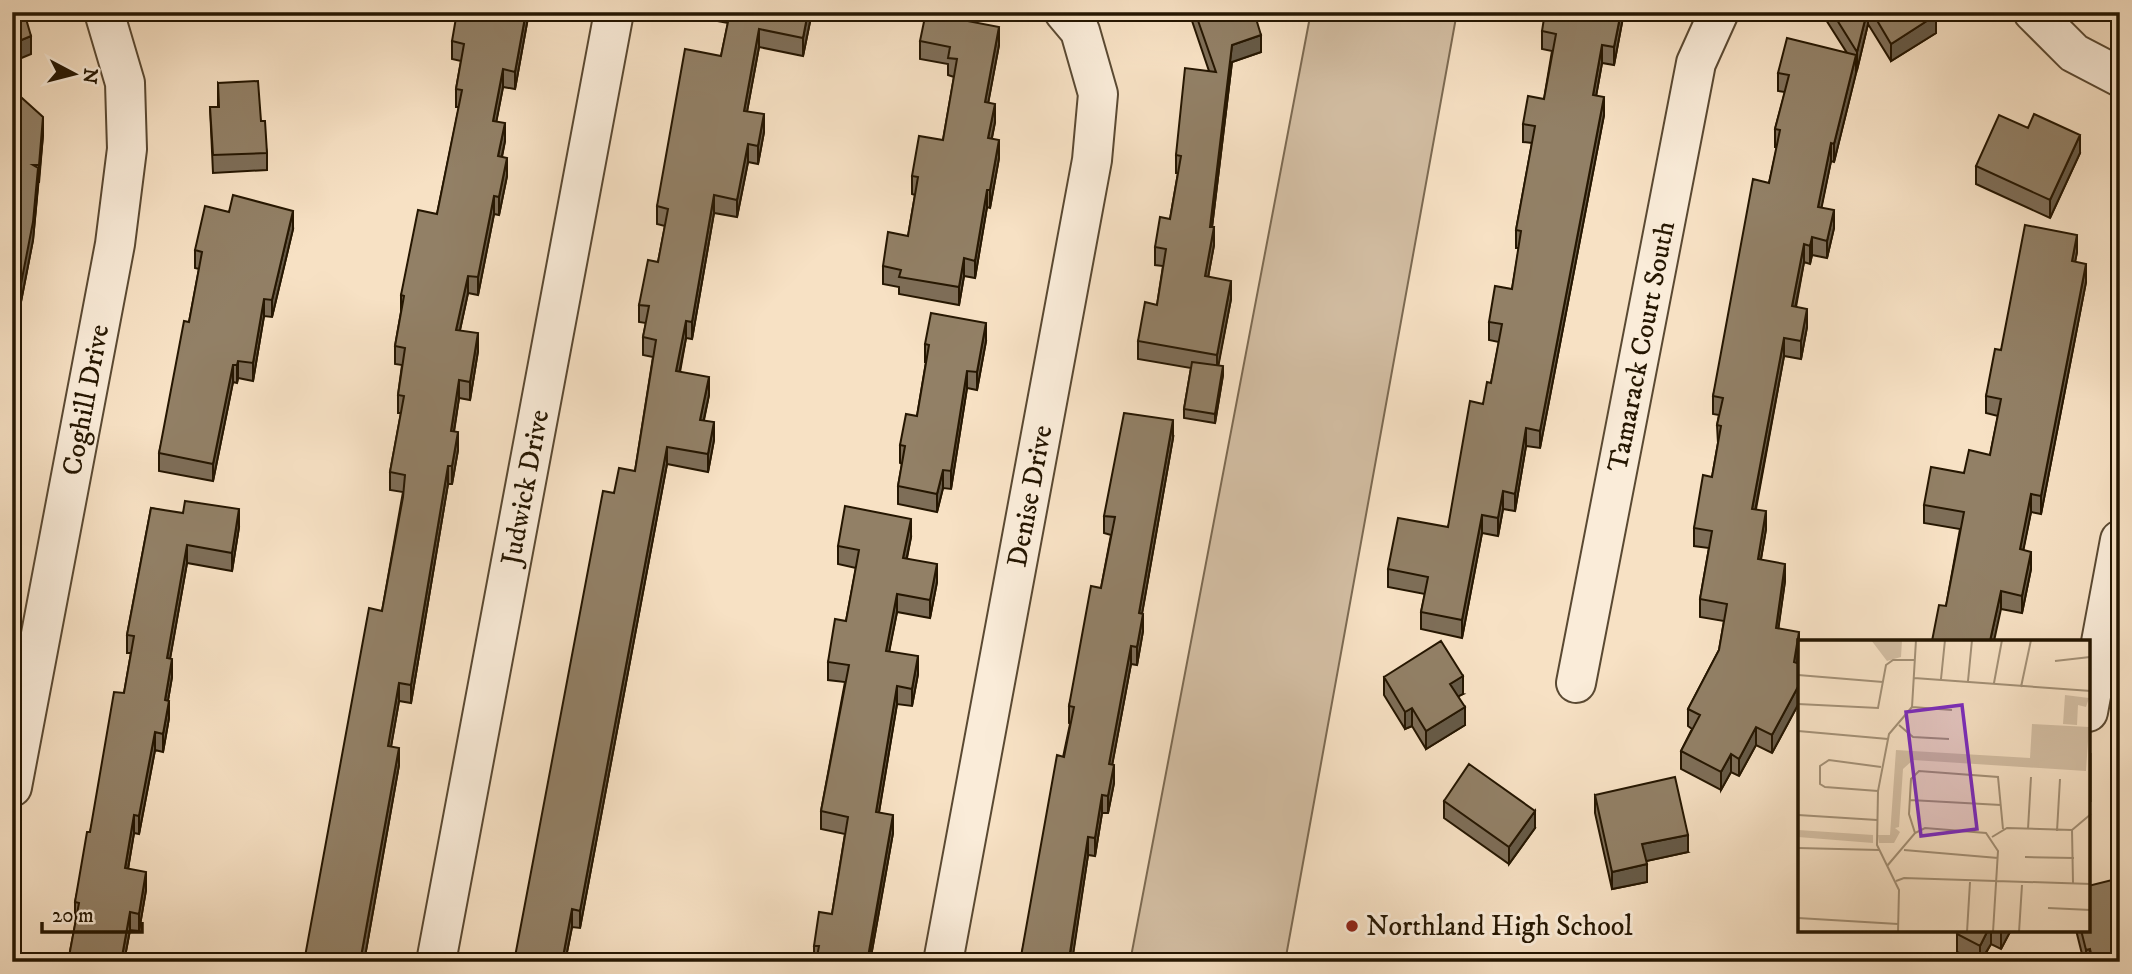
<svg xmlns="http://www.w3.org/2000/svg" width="2132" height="974" font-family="'IM FELL DW Pica',serif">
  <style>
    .green { fill: #d3bea3; stroke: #7c6a52; stroke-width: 2 }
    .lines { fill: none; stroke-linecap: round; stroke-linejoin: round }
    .minor-casing { stroke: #5a4932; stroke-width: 42 }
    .minor { stroke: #faecd9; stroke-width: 38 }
    .wall { fill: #7e6e58; stroke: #251601; stroke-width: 2 }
    .shaded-wall { fill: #665a47; stroke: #251601; stroke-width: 2 }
    .building { fill: #928066; stroke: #251601; stroke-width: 2 }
    .poi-dot { fill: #8f2418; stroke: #faecd9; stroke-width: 2.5 }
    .labels { text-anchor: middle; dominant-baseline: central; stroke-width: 6; stroke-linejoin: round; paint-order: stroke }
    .street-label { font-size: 28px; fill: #251601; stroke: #faecd9 }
    .poi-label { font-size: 28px; fill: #251601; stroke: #faecd9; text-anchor: start }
    .inset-road { fill: none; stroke: #a39076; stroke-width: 2 }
    .view { fill: #7b2cbf; fill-opacity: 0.15; stroke: #7b2cbf; stroke-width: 3.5 }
    .inset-edge { fill: none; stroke: #251601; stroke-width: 3.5 }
  </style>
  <rect width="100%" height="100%" fill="#f7e1c4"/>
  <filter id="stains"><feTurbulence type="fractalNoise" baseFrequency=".00286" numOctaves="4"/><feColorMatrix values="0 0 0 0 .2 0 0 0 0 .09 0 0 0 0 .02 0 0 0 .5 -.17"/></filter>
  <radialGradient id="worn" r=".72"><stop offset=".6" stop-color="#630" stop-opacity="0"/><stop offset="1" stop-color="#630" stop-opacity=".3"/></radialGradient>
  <path class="green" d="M1306,12H1457L1295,907L1285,962H1130L1309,22Z"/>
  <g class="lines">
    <g class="minor-casing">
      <g id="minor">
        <path d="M2033,12L2074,53L2120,77"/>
        <path id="s1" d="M1576,683L1696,63L1719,12"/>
        <path d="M2088,712L2120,540"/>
        <path id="s2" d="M12,787L115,244L127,149L125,83L104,12"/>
        <path id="s3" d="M436,962L614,12"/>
        <path id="s4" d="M943,962L1092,160L1098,94L1080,31L1064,12"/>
      </g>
    </g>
    <use href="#minor" class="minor"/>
  </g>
  <path class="wall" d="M529,12L515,89L503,87L496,122L505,141L502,157L507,176L499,215L494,214L478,295L468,293L460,330L478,351L470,400L459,398L454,432L458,450L452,484H448L411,703L399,701L391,746L399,765L364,962L382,611L403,492L390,490V472L401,413H398V395L402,365L395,364V346L401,312V295L437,214L459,107H456V89L461,61L452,59V41Z
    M701,12H812L803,56L759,47L747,111L764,132L758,164L748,162L737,217L714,213L692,339L686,338L680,372L709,395L704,420L714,440L708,472L667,464L580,928L572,927L565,962L614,493L635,471L653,357L643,355V337L646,323L639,322V305L658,262L665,226L657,224V206L721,56L728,23L701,18Z
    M959,12V20L999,45L988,103L995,122L992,138L999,158L990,208L987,207L975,278L964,276L959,305L899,294V287L883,284V266L908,236L915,195L912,194V176L943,140L954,77L948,75V64L920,59V41Z
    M1189,12H1254L1261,52L1232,62L1212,227L1214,245L1208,277L1231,299L1218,365L1223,375L1215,423L1184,418V409L1191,368L1138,359V341L1157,305L1163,266L1155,265V247L1170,219L1178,173H1176V155L1209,71Z
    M1624,12L1614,65L1602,63L1596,96L1604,115L1540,448L1526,446L1515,511L1503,509L1498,536L1482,533L1462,638L1421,629V612L1425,594L1388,587V569L1448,527L1483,404L1491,383L1499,342L1489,340V322L1512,289L1519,248H1516V230L1532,143L1523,142V124L1544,99L1552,51L1542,49V31Z
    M1821,12H1934L1936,33L1891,61L1868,24L1857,70L1856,68V73L1834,162L1831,161L1821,208L1834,228L1827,258L1812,255L1810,264L1804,262L1796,307L1807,327L1801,359L1784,356L1756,509L1766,529L1761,559L1785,581L1778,629L1799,650L1797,663L1800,664V701L1772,753L1756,745L1739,776L1731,772L1721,790L1681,769V751L1692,729L1688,726V709L1719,650L1724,621L1700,617V599L1709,548L1694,546V528L1712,477L1718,443L1717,425L1719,415L1713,414V396L1769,183L1777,147H1775V129L1785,92L1778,91V73L1847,53Z
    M218,83L261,121L267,153V170L213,173L210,107H218Z
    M12,89L43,135L33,240L19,312L12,311Z
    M2028,128L2080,153L2050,218L1976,184V166Z
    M293,229L272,317L264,316L253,381L238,378L237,383L233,382L213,481L159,471V453L189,322L199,269L195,268V250Z
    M2077,252L2075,261L2086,282L2041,514L2031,512L2023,550L2031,569L2022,613L2001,609L1946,606L1960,529L1924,523V505L1964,473L1990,455L1998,416L1986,413V396L2001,350Z
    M986,341L977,390L967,388L951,489L943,488L937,512L898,504V486L902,464L900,463V445L917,416L926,362H925V344Z
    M1173,438L1142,613L1143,631L1137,665L1131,664L1112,765L1114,783L1108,813H1102L1095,856L1088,855L1072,959L1020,962L1070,724L1069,723V706L1101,588L1111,535L1104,533V516Z
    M151,508L239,527L232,571L187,563L170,658L172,677L168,700L169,718L163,752L155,750L139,834L134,833L128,869L146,890L139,931L130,930L124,962H68L76,920H75V902L90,832L124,693L131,653H127V635Z
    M911,537L907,558L937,582L930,618L897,612L889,651L918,674L912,706L897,704L879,812L893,833L870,962H814V946L832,914L845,834L821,829V811L845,682L828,680V662L846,621L856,568L838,564V546Z
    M1384,677L1463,694L1458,696L1465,725L1426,749L1412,726L1405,729L1384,695Z
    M1595,795L1688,852L1646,861L1647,882L1612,889L1595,813Z
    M1444,801L1535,828L1509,864L1444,818Z
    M1958,930H2011L2001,949L1991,944L1981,962H1977L1957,952V934Z
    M2076,930H2088L2120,962H2084Z"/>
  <path class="shaded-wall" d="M526,12H529L515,89V72Z
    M808,12H812L803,56V38Z
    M1621,12H1624L1614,65V47Z
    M1867,12H1868V24L1857,70V52Z
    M1936,15V33L1891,61V44Z
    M999,27V45L985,120V102Z
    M759,29V47L744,128V111Z
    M1261,35V52L1232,62L1210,244V227L1232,45Z
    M31,36V54L12,62V44Z
    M1602,45V63L1593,113V95Z
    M1856,55V73L1834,162V144Z
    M503,69V87L493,139V121Z
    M1604,97V115L1540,448V431Z
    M995,104V122L988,156V138Z
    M764,114V132L758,164V146Z
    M43,117V135L39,183V165Z
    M505,123V141L498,174V156Z
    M2080,135V153L2050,218V200Z
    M999,140V158L990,208V190Z
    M1831,143V161L1818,225V207Z
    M748,144V162L737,217V200Z
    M507,158V176L499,215V197Z
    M38,168V185L33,240L19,312V294Z
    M987,190V207L975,278V261Z
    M714,195V213L692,339V322Z
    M494,196V214L478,295V277Z
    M1834,210V228L1827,258V241Z
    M293,211V229L272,317V300Z
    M1214,227V245L1205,294V276Z
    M2077,235V252L2072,278V261Z
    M1812,237V255L1810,264V246Z
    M1804,244V262L1792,324V306Z
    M964,258V276L959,305V287Z
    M2086,264V282L2041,514V496Z
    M468,276V293L456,348V330Z
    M1231,281V299L1217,373V355Z
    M264,299V316L253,381V363Z
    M1807,309V327L1801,359V341Z
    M686,321V338L676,389V371Z
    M986,323V341L977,390V372Z
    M478,333V351L470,400V382Z
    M1784,338V356L1752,527V509Z
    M238,361V378L237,383V365Z
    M233,365V382L213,481V464Z
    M1223,366V375L1215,423V414Z
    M967,371V388L951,489V471Z
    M709,377V395L700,437V420Z
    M459,380V398L451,449V431Z
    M1173,420V438L1139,631V613Z
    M714,422V440L708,472V454Z
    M1526,428V446L1515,511V494Z
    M458,432V450L452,484V466Z
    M667,447V464L580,928V911Z
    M448,466V484L411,703V685Z
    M943,470V488L937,512V494Z
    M1503,491V509L1498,536V518Z
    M2031,494V512L2020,567V549Z
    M239,509V527L232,571V553Z
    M1766,511V529L1758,576V559Z
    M1482,515V533L1462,638V620Z
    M911,519V537L903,575V558Z
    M187,545V563L167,676V658Z
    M2031,552V569L2022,613V596Z
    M937,564V582L930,618V600Z
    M1785,564V581L1776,646V628Z
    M2001,591V609L1994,641H1990Z
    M897,594V612L886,668V651Z
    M1143,614V631L1137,665V647Z
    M1799,632V650L1794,680V662Z
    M1131,646V664L1109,782V764Z
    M918,656V674L912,706V689Z
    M172,659V677L165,718V700Z
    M1463,676V694L1450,701V684Z
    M399,683V701L388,764V746Z
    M1800,683V701L1772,753V735Z
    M897,686V704L876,830V812Z
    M169,701V718L163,752V734Z
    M1465,707V725L1426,749V731Z
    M1412,708V726L1405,729V712Z
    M1756,727V745L1739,776V759Z
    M155,732V750L139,834V816Z
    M399,748V765L364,962H360Z
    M1731,754V772L1721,790V772Z
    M1114,765V783L1108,813V796Z
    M1102,795V813L1095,856V838Z
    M1535,811V828L1509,864V847Z
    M134,815V833L125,886V868Z
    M893,815V833L870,962H868Z
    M1688,835V852L1642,862V844Z
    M1088,837V855L1072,962H1069Z
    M1647,864V882L1612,889V872Z
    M146,872V890L139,931V914Z
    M572,909V927L565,962H562Z
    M130,912V930L124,962H121Z
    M1988,930H1991V944L1980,962V946Z
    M2002,930H2011L2001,949V931Z
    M2090,949V962H2086V950Z"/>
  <path class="building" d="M12,12H24L31,36L12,44Z
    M457,12H526L515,72L503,69L493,121L505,123L498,156L507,158L499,197L494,196L478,277L468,276L456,330L478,333L470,382L459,380L451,431L458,432L452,466H448L411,685L399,683L388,746L399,748L360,962H304L369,608L382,611L403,497L405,475L390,472L404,396L398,395L405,348L395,346L404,296L401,295L418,210L437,214L462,90L456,89L464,44L452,41Z
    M730,12H808L803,38L759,29L744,111L764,114L758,146L748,144L737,200L714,195L692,322L686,321L676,371L709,377L700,420L714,422L708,454L667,447L580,911L572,909L562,962H514L603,491L614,493L619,468L635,471L656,340L643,337L649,306L639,305L648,260L658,262L668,209L657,206L685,49L721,56Z
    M926,12H958L957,19L999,27L985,102L995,104L988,138L999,140L990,190H987L975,261L964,258L959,287L899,277L901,270L883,266L888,232L908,236L918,177L912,176L919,136L943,140L957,59L948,58L950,47L920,41Z
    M1195,12H1254L1261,35L1232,45L1210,227H1214L1205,276L1231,281L1217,355L1138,341L1145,302L1157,305L1166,249L1155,247L1160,217L1170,219L1181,156L1176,155L1185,68L1216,72Z
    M1545,12H1621L1614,47L1602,45L1593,95L1604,97L1540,431L1526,428L1515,494L1503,491L1498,518L1482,515L1462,620L1421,612L1428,577L1388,569L1398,518L1448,527L1470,401L1483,404L1487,382L1491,383L1502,324L1489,322L1495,286L1512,289L1521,231L1516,230L1535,126L1523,124L1528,96L1544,99L1556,34L1542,31Z
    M1832,12H1867L1857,52Z
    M1872,12H1934L1936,15L1891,44Z
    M1787,38L1856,55L1834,144L1831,143L1818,207L1834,210L1827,241L1812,237L1810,246L1804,244L1792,306L1807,309L1801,341L1784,338L1752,509L1766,511L1758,559L1785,564L1776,628L1799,632L1794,662L1800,664V683L1772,735L1756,727L1739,759L1731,754L1721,772L1681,751L1700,715L1688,709L1719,650L1727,604L1700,599L1712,531L1694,528L1703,475L1712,477L1721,426L1717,425L1723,398L1713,396L1753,179L1769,183L1780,130L1775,129L1789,75L1778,73Z
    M258,81L261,121H265L267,153L213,155L210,107H219L218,83Z
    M12,89L43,117L39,165H33L38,168L33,222L19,294L12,293Z
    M2034,114L2080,135L2050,200L1976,166L1999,115L2028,128Z
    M233,195L293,211L272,300L264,299L253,363L238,361L237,365H233L213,464L159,453L184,321L189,322L202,252L195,250L205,206L229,212Z
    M2025,225L2077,235L2072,261L2086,264L2041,496L2031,494L2020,549L2031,552L2022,596L2001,591L1990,641H1932L1939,605L1946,606L1964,512L1924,505L1931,467L1964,473L1969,450L1990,455L2001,399L1986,396L1995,349L2001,350Z
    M931,313L986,323L977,372L967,371L951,471L943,470L937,494L898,486L905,446L900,445L906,414L917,416L929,345L925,344Z
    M1192,362L1223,366L1215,414L1184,409Z
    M1124,413L1173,420L1139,613L1143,614L1137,647L1131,646L1109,764L1114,765L1108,796L1102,795L1095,838L1088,837L1069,959L1078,961V962H1020L1057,755L1064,757L1074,707L1069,706L1091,586L1101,588L1115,517L1104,516Z
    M185,501L239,509L232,553L187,545L167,658L172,659L165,700L169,701L163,734L155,732L139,816L134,815L125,868L146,872L139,914L130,912L121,962H68L79,903L75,902L87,832H90L114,692L124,693L134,636L127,635L151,508L183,513Z
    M845,506L911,519L903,558L937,564L930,600L897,594L886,651L918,656L912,689L897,686L876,812L893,815L868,957L858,955L857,962H816L819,946H814L819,912L832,914L848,817L821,811L849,665L828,662L835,619L846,621L859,550L838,546Z
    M1441,641L1463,676L1450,684L1465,707L1426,731L1412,708L1405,712L1384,677Z
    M1469,764L1535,811L1509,847L1444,801Z
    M1675,777L1688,835L1642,844L1647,864L1612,872L1595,795Z
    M2120,878V962H2093L2090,949L2086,950L2081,930H2088V886Z
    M1958,930H1988L1980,946L1957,934Z"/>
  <circle class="poi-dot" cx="1352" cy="926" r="7"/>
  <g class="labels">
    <g class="street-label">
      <text stroke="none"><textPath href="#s1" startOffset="343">Tamarack Court South</textPath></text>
      <text stroke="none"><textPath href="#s2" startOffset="394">Coghill Drive</textPath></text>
      <text stroke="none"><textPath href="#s3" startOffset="483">Judwick Drive</textPath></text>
      <text stroke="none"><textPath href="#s4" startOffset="474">Denise Drive</textPath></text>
    </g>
    <g class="poi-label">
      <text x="1366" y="926">Northland High School</text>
    </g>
  </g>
  <g transform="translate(1798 640)">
    <rect width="292" height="292" fill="#f7e1c4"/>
    <path d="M73,0H104L103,17L89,21ZM267,55L291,58L288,67L280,65L279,85L265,84ZM234,84L291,87L288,131L115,120L105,129L101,187L97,188L102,192L96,203H81L80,195H92L98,110L232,118ZM0,190L75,195V203L0,197Z" fill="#d3bea3"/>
    <path class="inset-road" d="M257,21L292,17M0,22L1,0M0,35L85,42M116,38L293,51M143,39L147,0M170,41L174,0M196,43L204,0M223,47L233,0M0,64L80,68L88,25L95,20H117M114,67L154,70M101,85L115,97L151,99M0,91L90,99M293,113V162M80,151L27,147L22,144V126L31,120L83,127M112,160L203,165M0,175L79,180M230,189L233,137M274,190L275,243M259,191L262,139M117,193L111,174L113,139L121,131L200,137L205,189M194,197L209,188L274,190L293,174M0,208L81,210M106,210L200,218M227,217L276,218M89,226L117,193L127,188L188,193L200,211L195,292M98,241L106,238L293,244M250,268L293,270M0,278L100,284M100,292L101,250L79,205L80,151L91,94L114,67L118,0M169,292L172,242M221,292L224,245"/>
    <path class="view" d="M164,65L179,189L123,196L108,72Z"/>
    <rect width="292" height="292" class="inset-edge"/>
  </g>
  <rect width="2132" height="974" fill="none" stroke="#f7e1c4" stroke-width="42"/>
  <rect x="14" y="14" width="2104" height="946" fill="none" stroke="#251601" stroke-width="3.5"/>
  <rect x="21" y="21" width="2090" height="932" fill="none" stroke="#251601" stroke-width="2"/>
  <g transform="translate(74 74) rotate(97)" stroke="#faecd9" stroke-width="5" paint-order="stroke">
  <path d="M0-5L12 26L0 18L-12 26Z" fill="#251601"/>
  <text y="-10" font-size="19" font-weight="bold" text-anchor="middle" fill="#251601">N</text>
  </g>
  <path d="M42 922v10h100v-10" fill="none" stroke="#251601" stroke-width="3.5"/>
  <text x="52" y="922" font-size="21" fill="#251601" stroke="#faecd9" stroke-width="5" paint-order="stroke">20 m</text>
  <rect width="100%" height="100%" filter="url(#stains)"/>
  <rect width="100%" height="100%" fill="url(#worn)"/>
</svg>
